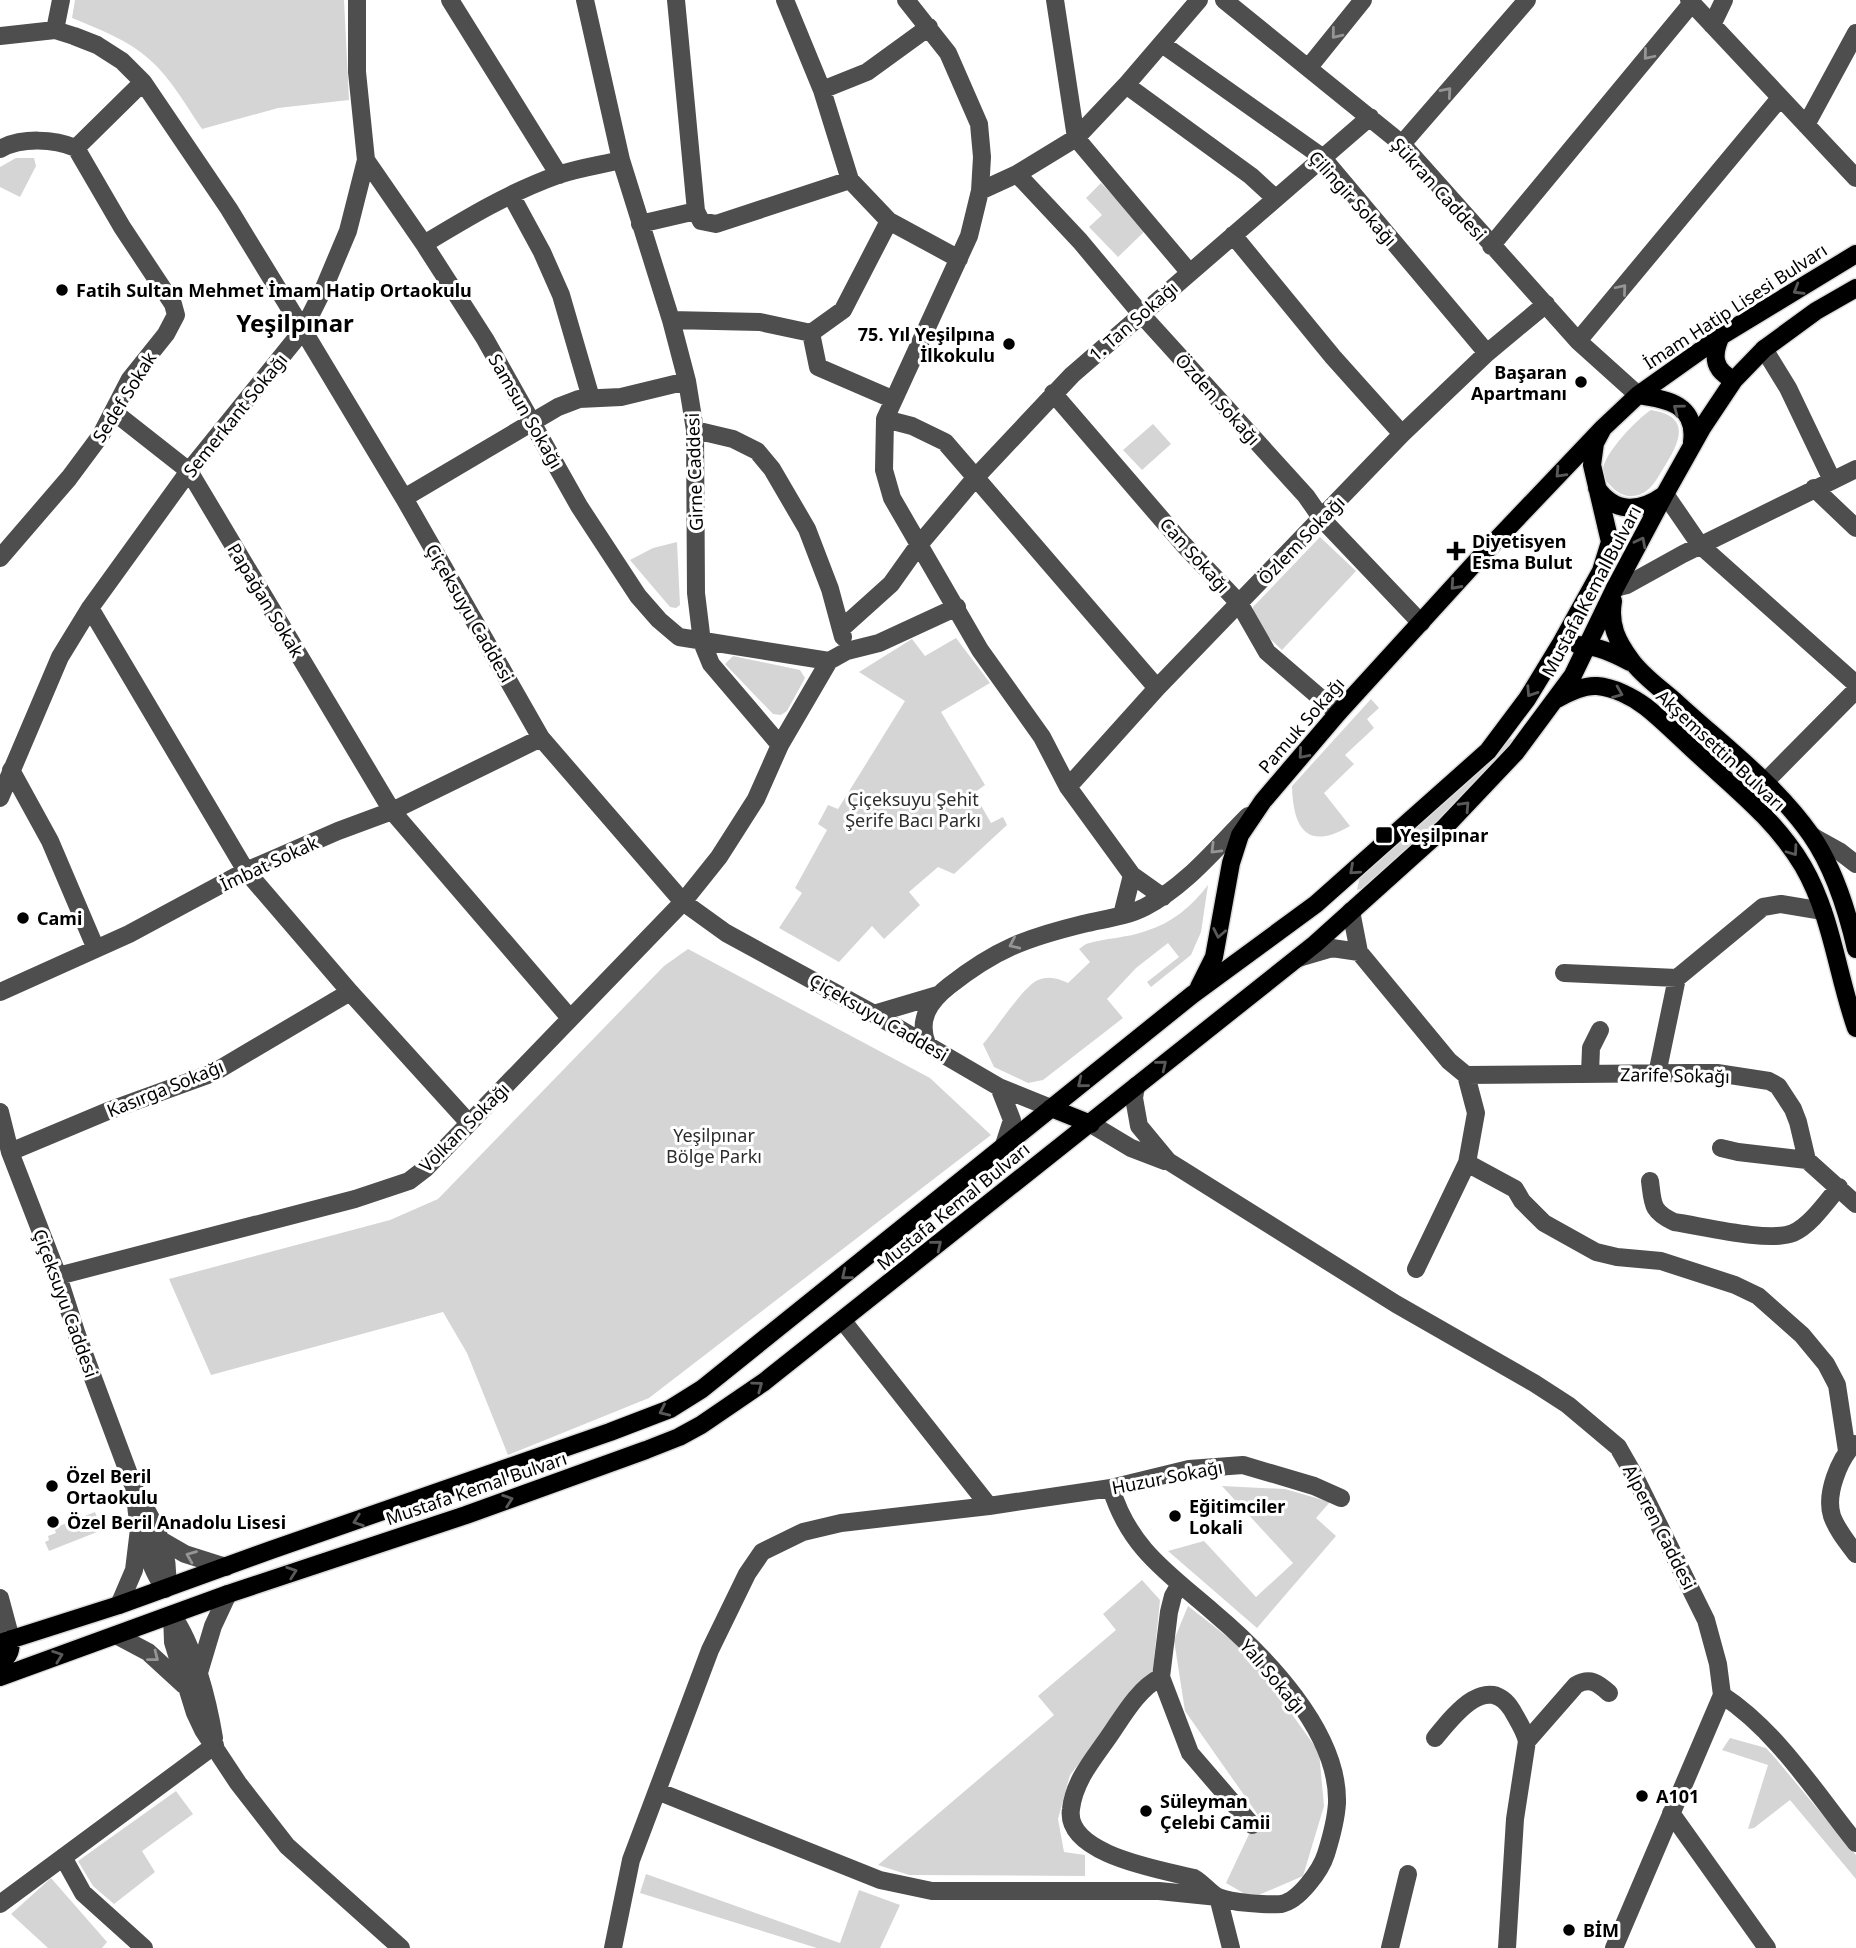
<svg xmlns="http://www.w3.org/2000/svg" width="1856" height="1948" font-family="'Noto Sans',sans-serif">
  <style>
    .green { fill: #d5d5d5 }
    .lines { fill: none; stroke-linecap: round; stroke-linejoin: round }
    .major-casing { stroke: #dbdbdb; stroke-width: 21 }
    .minor { stroke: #4e4e4e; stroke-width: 18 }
    .major { stroke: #000; stroke-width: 18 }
    .oneway { stroke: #959595 }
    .oneway2 { stroke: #595959 }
    .poi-dot { fill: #000; stroke: #fff; stroke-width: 2.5 }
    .labels { text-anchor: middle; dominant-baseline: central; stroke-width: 6; stroke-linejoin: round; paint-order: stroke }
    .street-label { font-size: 18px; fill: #000; stroke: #fff }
    .poi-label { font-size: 18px; font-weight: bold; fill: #000; stroke: #fff; text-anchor: start }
    .park-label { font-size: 18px; fill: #2c2c2c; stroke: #fff }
    .district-label { font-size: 24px; font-weight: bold; fill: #000; stroke: #fff }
  </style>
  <rect width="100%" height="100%" fill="#fff"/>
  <path class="green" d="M75,0H344L349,100L278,108L202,129C186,106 171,78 149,59C127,39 98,29 72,18Z
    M16,158H34L36,166L20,197L0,187V167Z
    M1101,183L1146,230L1118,257L1089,227L1102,215L1086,198Z
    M1651,410C1689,416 1682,438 1666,464C1657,478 1651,494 1633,496C1624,497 1616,492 1610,485C1606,481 1603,477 1603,471C1602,455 1638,418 1651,410Z
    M1153,424L1171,444L1142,470L1123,450Z
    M1320,537L1356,571L1282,650L1254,624L1253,607Z
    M677,542L680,605L676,608L670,607L630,560L653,548Z
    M956,638L990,683L941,712L985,785L974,793L991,823L1003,817L1007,825L954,874L938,867L909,892L920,905L884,939L872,926L839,962L779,928L802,893L795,888L827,830L818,824L828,805L838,809L905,701L859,672L912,639L925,656Z
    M733,656L800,670L805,678L787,711L781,715L773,714L725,664Z
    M1371,699L1379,708L1367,719L1374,728L1345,755L1354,764L1324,793L1350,826C1306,852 1293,827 1292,786Z
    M1517,738C1494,762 1379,887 1357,890L1360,875L1508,740Z
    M1208,885L1201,932L1191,955L1151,987L1147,982L1179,957L1168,943L1136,968L1107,999L1123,1018L1043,1080L1028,1083L994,1067L983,1044C996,1029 1021,990 1036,981C1047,975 1058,978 1068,983L1090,962L1079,949L1086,944C1105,938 1127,938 1146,931C1172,923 1192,906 1208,885Z
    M688,949L930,1078L991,1135L649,1398L508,1455L467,1353L443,1312L211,1375L169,1279L390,1220L438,1199L664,966Z
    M1222,1486L1285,1489L1330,1502L1316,1518L1336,1536L1257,1628L1168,1551L1204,1541L1256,1597L1293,1563Z
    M95,1512L102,1530L49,1551L45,1542L49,1540L48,1536L56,1533L54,1528Z
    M1142,1580L1160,1600L1153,1670L1070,1775L1058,1819L1064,1852L1085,1855V1876L909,1875L878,1865L1054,1715L1038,1696L1116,1630L1103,1614Z
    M1188,1606L1248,1653L1319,1752L1324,1806L1303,1876L1252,1898L1226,1883L1258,1815L1185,1711L1174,1640Z
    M1730,1738L1766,1748L1776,1759L1856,1855V1879L1790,1800L1754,1828L1748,1829L1768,1765L1722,1750Z
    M176,1791L193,1814L142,1851L155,1872L114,1904L93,1886L78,1861Z
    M646,1874L840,1943L859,1890L900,1905L880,1948H817L640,1893Z
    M51,1878L107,1942L102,1948H48L11,1914Z"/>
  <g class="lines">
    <g class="major-casing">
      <path id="major" d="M1721,336C1712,355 1713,370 1734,380
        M1638,395C1668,399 1697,405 1692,442
        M1597,488C1615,514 1640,512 1664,495
        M1613,601C1609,625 1617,641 1631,660C1643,677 1663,690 1678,704C1723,745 1776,785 1811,835C1834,868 1847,910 1856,949
        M1578,645C1598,646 1613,653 1630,662
        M1557,699C1569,692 1584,685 1597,686C1613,687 1633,697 1646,707C1665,722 1683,741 1701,757C1738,791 1777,822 1803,866C1832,916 1837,974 1856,1028
        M1199,987L1214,957L1231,863L1240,835L1263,801L1338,713L1483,554L1603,428L1638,395L1721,336L1856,254
        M1051,1108L1091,1124
        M0,1643L119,1605L271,1550L610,1432L670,1409L702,1389L1192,995L1316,904L1488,751L1527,699L1560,645L1601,571L1610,542L1592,465L1595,443L1603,428
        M0,1662C10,1657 11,1649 11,1639
        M0,1677L228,1594L466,1515L646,1450L679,1437L701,1425L764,1382L1315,944L1444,828L1516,752L1573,675L1615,588L1665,494L1702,428L1734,380L1764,349L1816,311L1856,288"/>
    </g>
    <path class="minor" d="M450,0L559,175
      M785,0L822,90L850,180L889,221L959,259
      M906,0L948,53L979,124L982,157L980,191L969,236L885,419L884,470L892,498L980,650L1042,737L1068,787L1132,875L1163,897
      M1055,0L1076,138L1190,273
      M1224,0L1402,144L1578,341L1638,395
      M1689,0L1856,178
      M1712,25L1724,0
      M55,30L61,0
      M0,36L55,30L74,36L97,45L122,61L143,82L229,209L303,330L404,498L541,738L683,902L726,933L874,1014L999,1087L1051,1108
      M1162,44L1322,157L1487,353
      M1309,67L1363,0
      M1126,85L1251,176L1275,198
      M822,90L867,72L929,27
      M1806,125L1856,33
      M1402,144L1527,0
      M76,148L143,82
      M0,149C22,137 54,139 76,148L122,227L173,304L176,315L166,334L130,379L101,435L69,478L0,558
      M366,160L424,244L485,339L579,506L638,596L659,620L679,637L829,661L847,651L879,643L957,607
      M1017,174L1080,241L1141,314L1306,496L1322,519L1421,623
      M980,191L1017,174L1076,138L1126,85L1199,0
      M511,195L542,252L561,295L591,398
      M696,211L701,221L716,224L850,180
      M640,224L696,211L676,0
      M1233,235L1333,357L1402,434
      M424,244C467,218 510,192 558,175C578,168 600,165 621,160
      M1491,246L1692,3
      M671,320L760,322L811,333L818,367L892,399
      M811,333L843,310L889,221
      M1578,341L1780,98
      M1764,349L1788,388L1832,480
      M1053,393L1183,544L1239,603L1267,652L1338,713
      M114,412L189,471L392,811L570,1018
      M885,419L912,426L945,442L1157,688
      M695,430L733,439L757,451L772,469L807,529L830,589L843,637
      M1814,488L1856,528
      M1665,494L1700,545L1856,684
      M404,498L558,407L579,399L621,397L687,381
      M1615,588L1627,585L1683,554L1856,469
      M90,608L246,871L350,992L469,1123
      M841,629L891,584L918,546L976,477L1072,375L1370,117
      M780,745L829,661
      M11,770L50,841L96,949
      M1764,783L1856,690
      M1068,787L1157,688L1402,434L1487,353L1546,304
      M0,798L60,657L90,608L189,471L303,330L324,288L348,231L366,160L357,72V0
      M1812,836L1839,851L1856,864
      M1351,911L1359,952L1449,1061L1466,1075L1476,1113L1467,1163L1416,1269
      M1122,915L1132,875
      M1298,958L1332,948L1359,952
      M1564,973L1677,978L1763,907L1781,904L1823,911
      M0,992L129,934L246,871L338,831L392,811L541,738
      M874,1014L938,995
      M927,1044C917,1019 930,1001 949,986C996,949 1026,938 1083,924C1103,919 1126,917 1145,907C1186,886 1216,848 1248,816
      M1590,1073L1591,1048L1600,1030
      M1657,1074L1677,978
      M1466,1075L1688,1073H1717L1769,1081L1778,1086L1793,1109L1798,1122L1807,1160L1856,1204
      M1136,1086L1134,1098L1139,1126L1168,1161L1396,1304L1534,1383L1568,1405L1618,1447L1634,1475L1706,1620L1718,1664L1722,1695L1614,1948
      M999,1087L1012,1120L1004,1145
      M0,1112L10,1152L58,1276L77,1335L136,1493C153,1519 174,1558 165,1589
      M1091,1124L1131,1148L1165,1161
      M1721,1148L1738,1152L1807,1160
      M10,1152L108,1111L213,1073L350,992
      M1467,1163L1515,1189L1522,1201L1544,1223L1596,1252L1617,1257L1661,1261L1735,1285L1758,1296L1802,1335L1826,1364L1837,1385L1847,1451
      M1650,1181C1653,1204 1651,1211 1674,1222C1702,1226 1769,1243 1793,1233C1811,1225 1827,1201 1839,1187
      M58,1276L355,1199L409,1181L426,1168L683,902L719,857L756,799L780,745L711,664L702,642L696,593L695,430L687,381L671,320L621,160L585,0
      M1854,1444C1839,1460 1825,1494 1832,1516C1837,1530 1847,1542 1856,1554
      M1111,1488C1129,1548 1168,1573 1213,1612C1264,1655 1339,1731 1337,1803C1336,1820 1331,1838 1326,1854C1321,1870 1299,1901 1281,1904C1268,1905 1231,1903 1218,1897C1210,1893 1203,1883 1194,1878C1163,1870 1064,1855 1071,1809C1074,1783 1090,1763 1105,1742C1121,1720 1136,1690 1161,1677
      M136,1500C136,1524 150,1570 165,1589
      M989,1506L1111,1488L1189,1469L1243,1465L1314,1486L1341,1498
      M159,1539L185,1554L226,1567
      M1180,1584L1173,1596L1169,1612L1161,1677L1190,1753L1252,1825
      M0,1598L11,1639
      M119,1605L134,1570L139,1529
      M172,1615L173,1642L195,1713L203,1730L238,1783L287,1846L401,1948
      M172,1615C194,1645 208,1701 214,1738
      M116,1635L148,1652L184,1685
      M198,1676L213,1626L228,1594
      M1722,1695C1777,1731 1815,1792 1856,1843
      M1435,1738C1453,1716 1487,1671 1512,1710C1518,1721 1524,1729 1527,1741L1515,1819L1507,1948
      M1527,1741L1576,1685C1590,1677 1598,1683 1609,1693
      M657,1791L880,1880L932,1891H1159L1218,1897L1231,1948
      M1671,1813L1767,1948
      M63,1857L83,1893L144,1948
      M0,1904L215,1745
      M613,1948L631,1860L657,1791L710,1650L747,1574L762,1552L803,1532L841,1523L989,1506L843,1321
      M1390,1948L1408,1874"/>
    <use href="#major" class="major"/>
  </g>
  <defs><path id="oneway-chevron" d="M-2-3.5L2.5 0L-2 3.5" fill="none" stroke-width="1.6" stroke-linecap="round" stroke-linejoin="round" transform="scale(1.75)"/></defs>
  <g class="oneway">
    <use href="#oneway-chevron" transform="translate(1336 34) rotate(129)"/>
    <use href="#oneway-chevron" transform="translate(1648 55) rotate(130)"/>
    <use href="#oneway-chevron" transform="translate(1447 92) rotate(-49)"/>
    <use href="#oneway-chevron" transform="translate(1622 289) rotate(-50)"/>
    <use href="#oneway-chevron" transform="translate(1215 849) rotate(135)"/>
    <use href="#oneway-chevron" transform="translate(1014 944) rotate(155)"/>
    <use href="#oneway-chevron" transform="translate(191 1556) rotate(-158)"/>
    <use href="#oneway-chevron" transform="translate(154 1657) rotate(38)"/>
  </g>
  <g class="oneway2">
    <use href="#oneway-chevron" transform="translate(1798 290) rotate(149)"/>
    <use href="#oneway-chevron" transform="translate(1678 409) rotate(-143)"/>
    <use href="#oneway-chevron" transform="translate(1560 473) rotate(133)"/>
    <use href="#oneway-chevron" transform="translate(1641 542) rotate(-63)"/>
    <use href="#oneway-chevron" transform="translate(1455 585) rotate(132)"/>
    <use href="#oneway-chevron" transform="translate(1531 692) rotate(123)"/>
    <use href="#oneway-chevron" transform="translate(1618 693) rotate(22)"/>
    <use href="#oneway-chevron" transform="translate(1303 754) rotate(131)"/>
    <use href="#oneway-chevron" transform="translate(1465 806) rotate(-47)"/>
    <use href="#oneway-chevron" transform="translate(1793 851) rotate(54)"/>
    <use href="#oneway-chevron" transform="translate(1354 870) rotate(138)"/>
    <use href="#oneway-chevron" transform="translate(1219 933) rotate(101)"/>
    <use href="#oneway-chevron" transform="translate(1162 1065) rotate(-39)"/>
    <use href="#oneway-chevron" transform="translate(1082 1083) rotate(141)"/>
    <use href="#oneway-chevron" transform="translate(937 1245) rotate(-39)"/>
    <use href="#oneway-chevron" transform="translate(846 1275) rotate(141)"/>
    <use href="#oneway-chevron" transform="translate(758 1386) rotate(-36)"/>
    <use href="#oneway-chevron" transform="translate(664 1411) rotate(155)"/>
    <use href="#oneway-chevron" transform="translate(508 1500) rotate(-19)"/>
    <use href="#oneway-chevron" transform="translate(358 1521) rotate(161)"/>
    <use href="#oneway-chevron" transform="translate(292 1572) rotate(-19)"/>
    <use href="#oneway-chevron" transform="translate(58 1656) rotate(-20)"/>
  </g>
  <g class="poi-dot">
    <circle cx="62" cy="290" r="7"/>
    <circle cx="1009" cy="344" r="7"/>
    <circle cx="1581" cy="382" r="7"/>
    <path d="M1452.5 540.5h7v7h7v7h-7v7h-7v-7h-7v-7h7z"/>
    <rect x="1375" y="826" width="18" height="18" rx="3.5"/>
    <circle cx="23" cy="918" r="7"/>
    <circle cx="52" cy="1486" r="7"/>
    <circle cx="1175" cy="1516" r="7"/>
    <circle cx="53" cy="1522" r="7"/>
    <circle cx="1642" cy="1796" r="7"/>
    <circle cx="1146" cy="1811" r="7"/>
    <circle cx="1569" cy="1930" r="7"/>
  </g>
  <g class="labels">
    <g class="street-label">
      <text transform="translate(1439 189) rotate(48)">Şükran Caddesi</text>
      <text transform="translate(1353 198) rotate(48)">Çilingir Sokağı</text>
      <text transform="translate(1735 306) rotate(-33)">İmam Hatip Lisesi Bulvarı</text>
      <text transform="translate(1133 321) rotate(-41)">1. Tan Sokağı</text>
      <text transform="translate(124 397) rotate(-58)">Sedef Sokak</text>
      <text transform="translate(1218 399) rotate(48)">Özden Sokağı</text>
      <text transform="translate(526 411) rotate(60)">Samsun Sokağı</text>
      <text transform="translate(235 415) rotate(-51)">Semerkant Sokağı</text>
      <text transform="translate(694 472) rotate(-92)">Girne Caddesi</text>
      <text transform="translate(1301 540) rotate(-46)">Özlem Sokağı</text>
      <text transform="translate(1195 555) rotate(48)">Can Sokağı</text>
      <text transform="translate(1591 591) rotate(-62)">Mustafa Kemal Bulvarı</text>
      <text transform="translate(266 600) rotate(59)">Papağan Sokak</text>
      <text transform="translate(470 613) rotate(60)">Çiçeksuyu Caddesi</text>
      <text transform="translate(1301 725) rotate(-49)">Pamuk Sokağı</text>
      <text transform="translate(1721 750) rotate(43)">Akşemsettin Bulvarı</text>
      <text transform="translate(269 863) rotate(-25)">İmbat Sokak</text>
      <text transform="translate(879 1017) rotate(30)">Çiçeksuyu Caddesi</text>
      <text transform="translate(1675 1075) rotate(1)">Zarife Sokağı</text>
      <text transform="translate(165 1088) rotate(-22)">Kasırga Sokağı</text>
      <text transform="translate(464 1127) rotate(-45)">Volkan Sokağı</text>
      <text transform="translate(953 1206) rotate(-39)">Mustafa Kemal Bulvarı</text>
      <text transform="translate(66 1303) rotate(70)">Çiçeksuyu Caddesi</text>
      <text transform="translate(1167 1477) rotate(-11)">Huzur Sokağı</text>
      <text transform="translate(476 1488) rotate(-19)">Mustafa Kemal Bulvarı</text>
      <text transform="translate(1660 1527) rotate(63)">Alperen Caddesi</text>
      <text transform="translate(1273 1676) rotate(50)">Yalı Sokağı</text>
    </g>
    <g class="poi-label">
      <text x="76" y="290">Fatih Sultan Mehmet İmam Hatip Ortaokulu</text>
      <text x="995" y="334" text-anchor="end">75. Yıl Yeşilpına<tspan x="995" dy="21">İlkokulu</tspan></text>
      <text x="1567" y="372" text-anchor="end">Başaran<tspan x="1567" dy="21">Apartmanı</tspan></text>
      <text x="1472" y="541">Diyetisyen<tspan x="1472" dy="21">Esma Bulut</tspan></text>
      <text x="1400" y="835">Yeşilpınar</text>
      <text x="37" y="918">Cami</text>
      <text x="66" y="1476">Özel Beril<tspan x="66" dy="21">Ortaokulu</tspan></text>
      <text x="1189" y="1506">Eğitimciler<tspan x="1189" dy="21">Lokali</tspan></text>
      <text x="67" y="1522">Özel Beril Anadolu Lisesi</text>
      <text x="1656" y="1796">A101</text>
      <text x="1160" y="1801">Süleyman<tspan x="1160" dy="21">Çelebi Camii</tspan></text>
      <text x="1583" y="1930">BİM</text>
    </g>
    <g class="park-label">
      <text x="913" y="799">Çiçeksuyu Şehit<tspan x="913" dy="21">Şerife Bacı Parkı</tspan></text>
      <text x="714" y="1135">Yeşilpınar<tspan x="714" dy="21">Bölge Parkı</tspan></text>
    </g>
    <g class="district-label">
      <text x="295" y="322">Yeşilpınar</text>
    </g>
  </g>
</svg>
